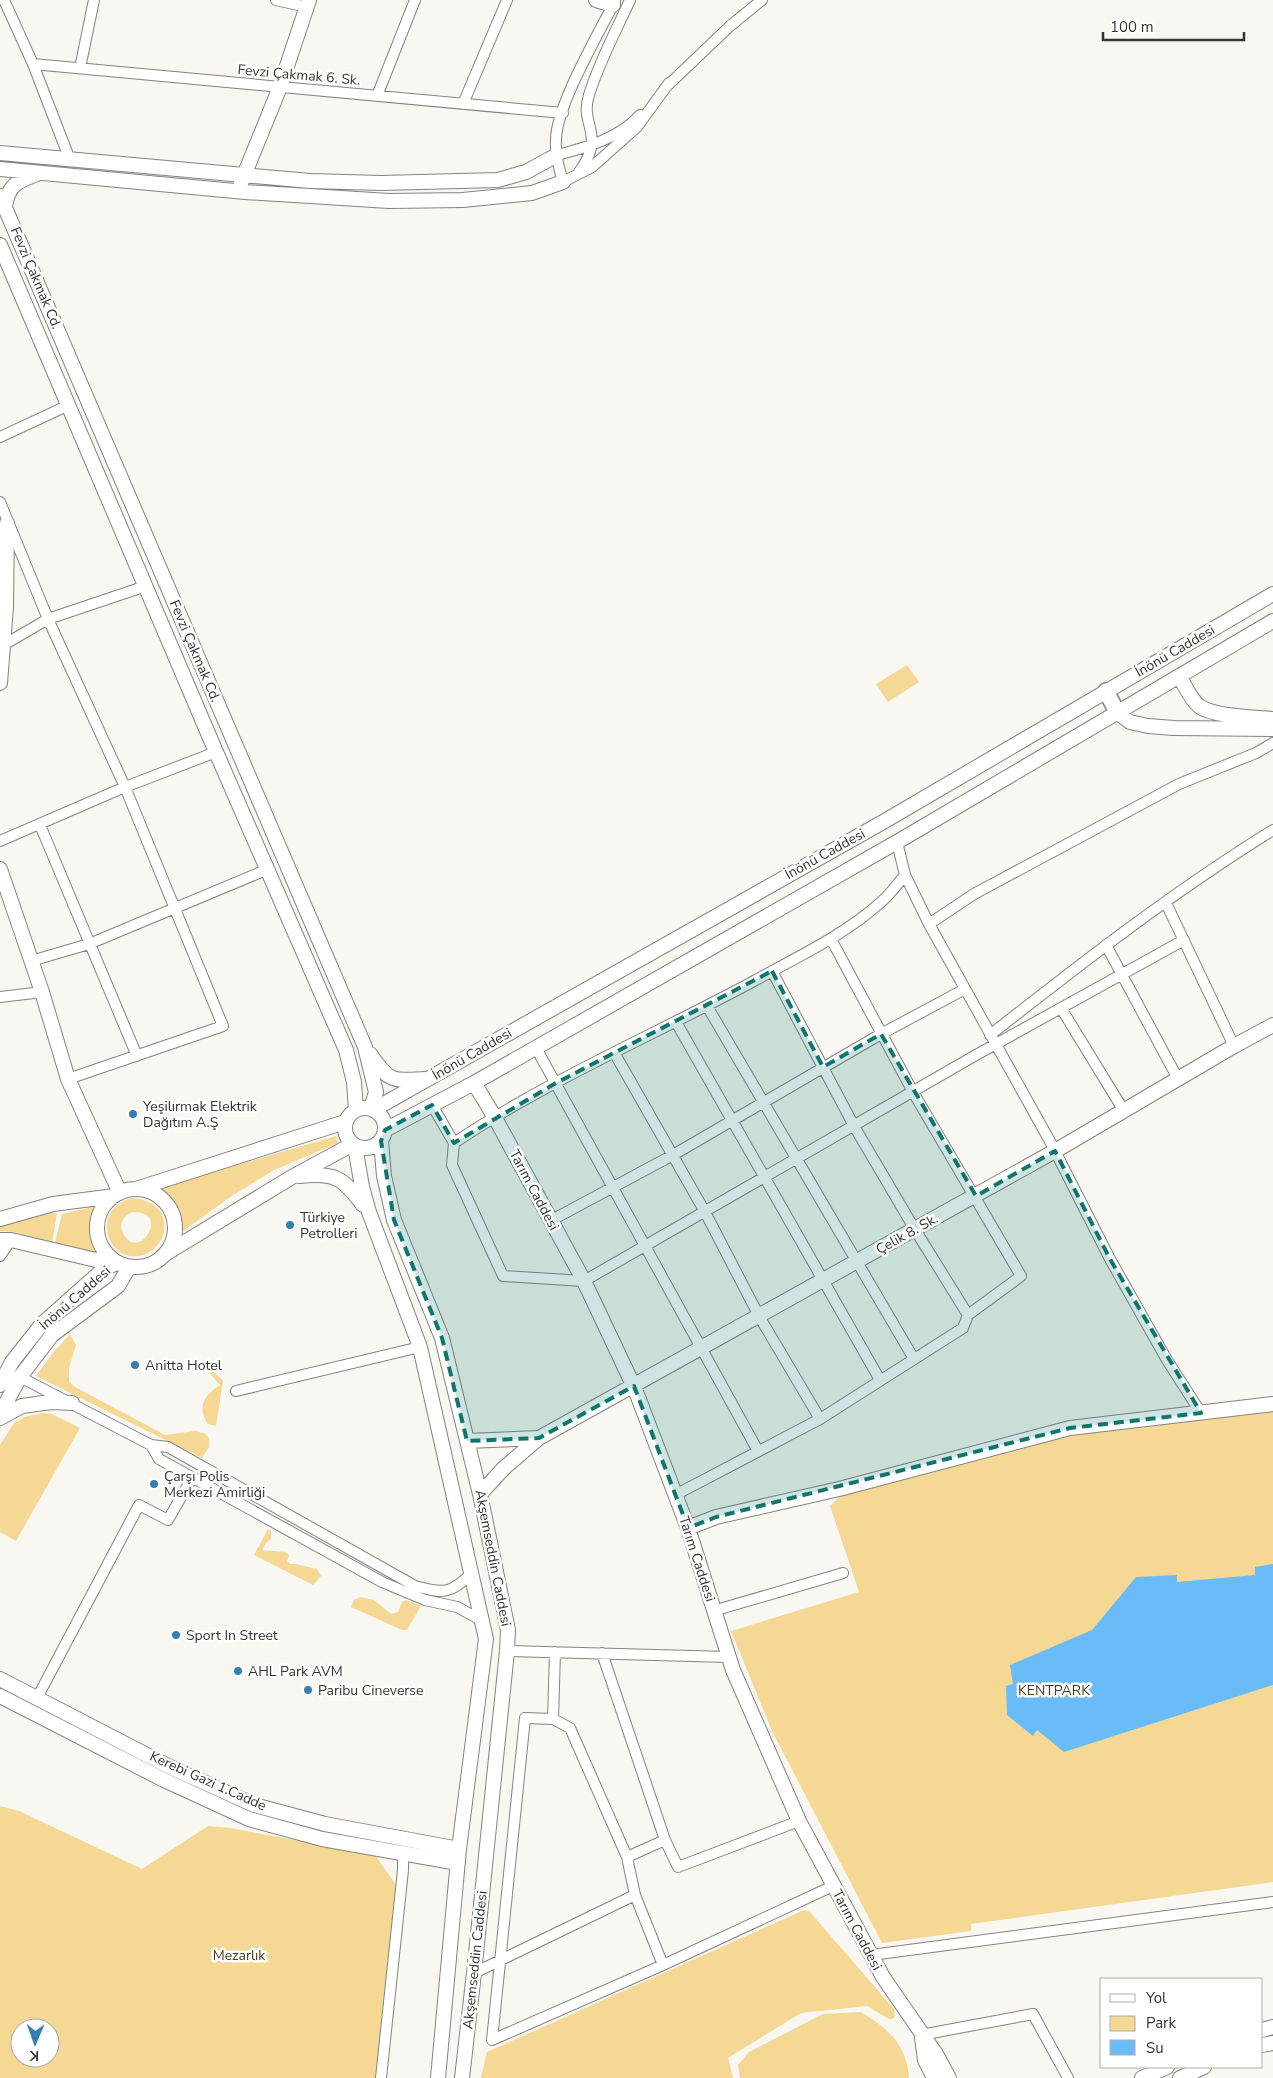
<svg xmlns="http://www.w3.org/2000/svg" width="1273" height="2078" font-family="'Nunito Sans',sans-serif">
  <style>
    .green { fill: #f4d894; fill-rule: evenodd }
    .water { fill: #6abcf8 }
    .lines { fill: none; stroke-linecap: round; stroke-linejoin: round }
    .street-casing { stroke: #84837e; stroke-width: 12 }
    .secondary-casing { stroke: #84837e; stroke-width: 16 }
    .primary-casing { stroke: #84837e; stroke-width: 18 }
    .street { stroke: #fff; stroke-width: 10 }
    .secondary { stroke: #fff; stroke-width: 14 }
    .primary { stroke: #fff; stroke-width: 15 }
    .marked { fill: #0f766e; fill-opacity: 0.2; stroke: #0f766e; stroke-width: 4; stroke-dasharray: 10 6; stroke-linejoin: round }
    .poi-dot { fill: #3480b3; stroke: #fff; stroke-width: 2 }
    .labels { text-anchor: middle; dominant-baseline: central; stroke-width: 5; stroke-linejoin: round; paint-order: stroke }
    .street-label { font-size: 14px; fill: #333331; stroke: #fff }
    .poi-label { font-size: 14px; fill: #333331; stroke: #fff; text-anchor: start }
    .park-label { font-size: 14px; fill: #4d3e17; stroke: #fff }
  </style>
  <rect width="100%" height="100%" fill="#f9f7f2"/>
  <path class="green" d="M907,665L919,682L888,702L876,684Z
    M336,1136L338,1143L274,1170L233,1195L179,1234C176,1215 172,1203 159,1188Z
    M132,1198C151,1199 168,1211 164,1232C162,1241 156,1248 148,1253C112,1271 85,1212 132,1198ZM133,1212C172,1211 138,1264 123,1233C118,1224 124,1215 133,1212Z
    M96,1206L93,1224L94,1253L55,1243L62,1214Z
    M45,1211L57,1214L52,1243L15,1232L0,1231V1224Z
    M70,1334L76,1345L69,1368V1381L75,1387L165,1435L195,1431L204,1433L209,1438V1447L202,1458L36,1376L53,1353Z
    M202,1360L223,1381L216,1426L208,1424C196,1407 205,1394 220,1385L200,1362Z
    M1273,1410V1882L971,1924V1931L882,1943L772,1731L731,1631L859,1592L830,1506L846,1491L1083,1429Z
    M43,1413L52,1414L80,1428L16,1541L0,1532V1445L14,1423L24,1417Z
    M268,1529L271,1531V1539L266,1543L262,1550L285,1552L289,1555L287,1561L290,1564H296L317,1569L321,1576L313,1585L254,1555Z
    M360,1597L374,1600L391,1614L398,1612L402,1602L406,1600L421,1606L407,1630H402L351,1607L354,1600Z
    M0,1806L19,1811L142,1869L208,1826L230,1828L375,1855L396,1885L375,2078H0ZM20,2028H50V2058H20Z
    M804,1910L810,1912L894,2009L895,2015L893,2019H889L867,2006L801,2013L728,2058L733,2078H481L487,2052Z
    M861,2012C888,2028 907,2045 909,2078H740L738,2065L749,2052L823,2014Z"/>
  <path class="water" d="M1273,1564V1685L1064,1752L1037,1730L1033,1736L1007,1715L1006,1686L1013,1684L1010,1665L1092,1630L1136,1577L1177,1575V1582L1255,1575V1567Z"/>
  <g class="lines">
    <g class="street-casing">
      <path id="street" d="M4,0L33,64L70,160
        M276,0L307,7
        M615,1C599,33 556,106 556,140C555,154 559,168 563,182L592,167L637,127L669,83
        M33,64L563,113
        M80,68L94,0
        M665,88L730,26L762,0
        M377,96L415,0
        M463,104L507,0
        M557,155C585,148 620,138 640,115
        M579,172C607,134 579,126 589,95C599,62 616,31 630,0
        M0,437L69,405
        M0,502L48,619L125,787L223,1026L68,1079
        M0,647L48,619L146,586
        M40,825L137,1056
        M0,841L125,787L216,752
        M897,842L905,875L929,924L1052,1145L1110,1259L1167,1360L1201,1413
        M905,875C897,884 890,895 880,903C843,936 797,957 754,981C654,1035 548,1080 454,1143L452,1165L503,1276L584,1281L976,1055L1184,940
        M1166,903L1234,1046
        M929,924L974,894L1179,784L1256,753L1273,743
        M1106,945L1178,1079
        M31,961L89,944L266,870
        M772,971L854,1126L914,1228L968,1315
        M0,997L42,992
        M707,1006L914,1359
        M1061,1008L1124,1111
        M676,1022L880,1380
        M990,1035C1082,963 1174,891 1273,830
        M536,1048L758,1451
        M615,1054L705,1212L759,1316L820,1419
        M432,1105L454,1143
        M550,1221L673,1155L881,1034L965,989
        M0,1256L11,1240
        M20,1377L151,1445L168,1447L415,1586C444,1594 450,1594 472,1573
        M236,1391L420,1347
        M151,1445L159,1459L382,1582L425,1600L457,1607L483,1621
        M675,1495L820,1419L963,1328L968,1315L1021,1276L913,1092L831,939
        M713,1611L843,1573
        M507,1651L729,1657
        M602,1653L665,1840L678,1867L799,1821
        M37,1698L139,1505L168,1520L192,1478
        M553,1719L555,1652
        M627,1857L665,1840
        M871,1955L1273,1902
        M663,1965L635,1895L627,1857L570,1728L553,1719L525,1718L492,2040L663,1965L833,1886
        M474,1973L635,1895
        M921,2035L1033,2014L1068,2078
        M381,2078L403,1870V1853"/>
    </g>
    <g class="secondary-casing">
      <path id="secondary" d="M596,0L613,5
        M0,153L310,181L381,183L498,180L526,172L557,155
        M0,169L245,192L389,201L463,200L532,193L563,182
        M241,183L280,87L309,0
        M0,196L365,1047L376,1092L371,1109
        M5,206C9,184 18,181 37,174
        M0,245L216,752L346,1050L354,1082L356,1110
        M1179,676C1185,685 1190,699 1199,706C1214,717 1254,717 1273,719
        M0,683L6,607L7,523
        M1117,712L1130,722L1148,726L1174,728L1273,729
        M0,869L42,992L68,1079L120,1193
        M370,1054C389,1082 392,1081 424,1079
        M474,1083L494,1116L584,1281L635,1389L688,1528L733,1670L799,1821L883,1977L936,2054L949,2078
        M345 1128a20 20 0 1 1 40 0a20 20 0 1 1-40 0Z
        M373,1110L883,822L1273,594
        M385,1130L474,1083L897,842L1273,621
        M381,1141L384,1176L394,1220L442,1338L480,1494L508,1630L507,1651L474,1973L462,2078
        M355,1146L362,1187L369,1212L420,1347L486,1639L459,1849L438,2078
        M300,1176C335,1172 343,1178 363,1205
        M136,1189L345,1122
        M97 1228a39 39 0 1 1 78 0a39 39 0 1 1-78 0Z
        M0,1219L53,1204L114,1196
        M0,1240H11L96,1260L111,1259
        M165,1254L292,1177L353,1144
        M0,1385L12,1362L42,1324L105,1268L117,1263
        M0,1414L20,1377L52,1335L118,1286L129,1267
        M0,1418L22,1406L51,1402L72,1403
        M467,1441L539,1438
        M480,1494L504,1468L539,1438L1055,1151L1234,1046L1273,1025
        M688,1528L716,1517L839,1489L1070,1428L1273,1404
        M0,1679L170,1767L254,1805L325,1824L459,1849
        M0,1696L164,1780L249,1819L322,1839L458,1863
        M1262,2030L1273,2027
        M922,2038L925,2060L934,2078
        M1262,2045L1273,2043
        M1142,2078L1167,2067
        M1180,2078L1204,2067"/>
    </g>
    <g class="primary-casing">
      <path id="primary" d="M1106,691L1117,712"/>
    </g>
    <use href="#street" class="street"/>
    <use href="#secondary" class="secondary"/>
    <use href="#primary" class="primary"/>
  </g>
  <path class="marked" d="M772,971L823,1067L881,1034L976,1196L1055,1151L1110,1259L1201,1413L1070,1428L716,1517L688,1528L634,1386L539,1438L467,1441L442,1338L394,1220L381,1141L385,1130L432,1105L454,1143L556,1083Z"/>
  <g class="poi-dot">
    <circle cx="133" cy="1114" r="5"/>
    <circle cx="290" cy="1225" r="5"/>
    <circle cx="135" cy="1365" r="5"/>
    <circle cx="154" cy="1484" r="5"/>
    <circle cx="176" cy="1635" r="5"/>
    <circle cx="238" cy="1671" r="5"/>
    <circle cx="308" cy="1690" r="5"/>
  </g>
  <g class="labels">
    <g class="street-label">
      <text transform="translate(299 75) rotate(5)">Fevzi Çakmak 6. Sk.</text>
      <text transform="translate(36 278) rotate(67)">Fevzi Çakmak Cd.</text>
      <text transform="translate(195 651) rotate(67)">Fevzi Çakmak Cd.</text>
      <text transform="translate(1175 651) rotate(-30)">İnönü Caddesi</text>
      <text transform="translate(825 854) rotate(-29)">İnönü Caddesi</text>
      <text transform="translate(472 1054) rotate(-30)">İnönü Caddesi</text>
      <text transform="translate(534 1190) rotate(62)">Tarım Caddesi</text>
      <text transform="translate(907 1234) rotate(-29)">Çelik 8. Sk.</text>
      <text transform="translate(75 1298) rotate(-41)">İnönü Caddesi</text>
      <text transform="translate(493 1558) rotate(79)">Akşemseddin Caddesi</text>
      <text transform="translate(697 1559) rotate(72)">Tarım Caddesi</text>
      <text transform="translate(208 1781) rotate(24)">Kerebi Gazi 1.Cadde</text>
      <text transform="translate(857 1930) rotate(62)">Tarım Caddesi</text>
      <text transform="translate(475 1960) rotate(-84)">Akşemseddin Caddesi</text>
    </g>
    <g class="poi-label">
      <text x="143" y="1106">Yeşilırmak Elektrik<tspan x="143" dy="16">Dağıtım A.Ş</tspan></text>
      <text x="300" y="1217">Türkiye<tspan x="300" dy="16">Petrolleri</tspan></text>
      <text x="145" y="1365">Anitta Hotel</text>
      <text x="164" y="1476">Çarşı Polis<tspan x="164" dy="16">Merkezi Amirliği</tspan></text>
      <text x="186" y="1635">Sport In Street</text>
      <text x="248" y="1671">AHL Park AVM</text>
      <text x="318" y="1690">Paribu Cineverse</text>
    </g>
    <g class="park-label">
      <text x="1054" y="1690">KENTPARK</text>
      <text x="239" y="1955">Mezarlık</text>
    </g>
  </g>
  <rect x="1100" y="1978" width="162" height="90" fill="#ffffff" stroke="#adadad"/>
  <rect x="1110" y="1994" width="25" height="8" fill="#ffffff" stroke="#adadad"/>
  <text x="1146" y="2003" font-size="15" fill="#333331">Yol</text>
  <rect x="1110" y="2016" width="25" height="15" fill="#f4d894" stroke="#adadad"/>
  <text x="1146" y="2028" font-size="15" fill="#333331">Park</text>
  <rect x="1110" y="2040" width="25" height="15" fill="#6abcf8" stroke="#adadad"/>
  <text x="1146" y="2053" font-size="15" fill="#333331">Su</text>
  <g transform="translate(35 2043) rotate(182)"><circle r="24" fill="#ffffff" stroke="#adadad"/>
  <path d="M0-4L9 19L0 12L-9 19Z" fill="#3480b3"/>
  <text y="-8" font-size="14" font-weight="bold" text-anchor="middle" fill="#333331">K</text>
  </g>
  <path d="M1103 32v8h141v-8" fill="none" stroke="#333331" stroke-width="2.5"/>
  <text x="1110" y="32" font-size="15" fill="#333331" stroke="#ffffff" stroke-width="4" paint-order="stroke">100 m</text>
</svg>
